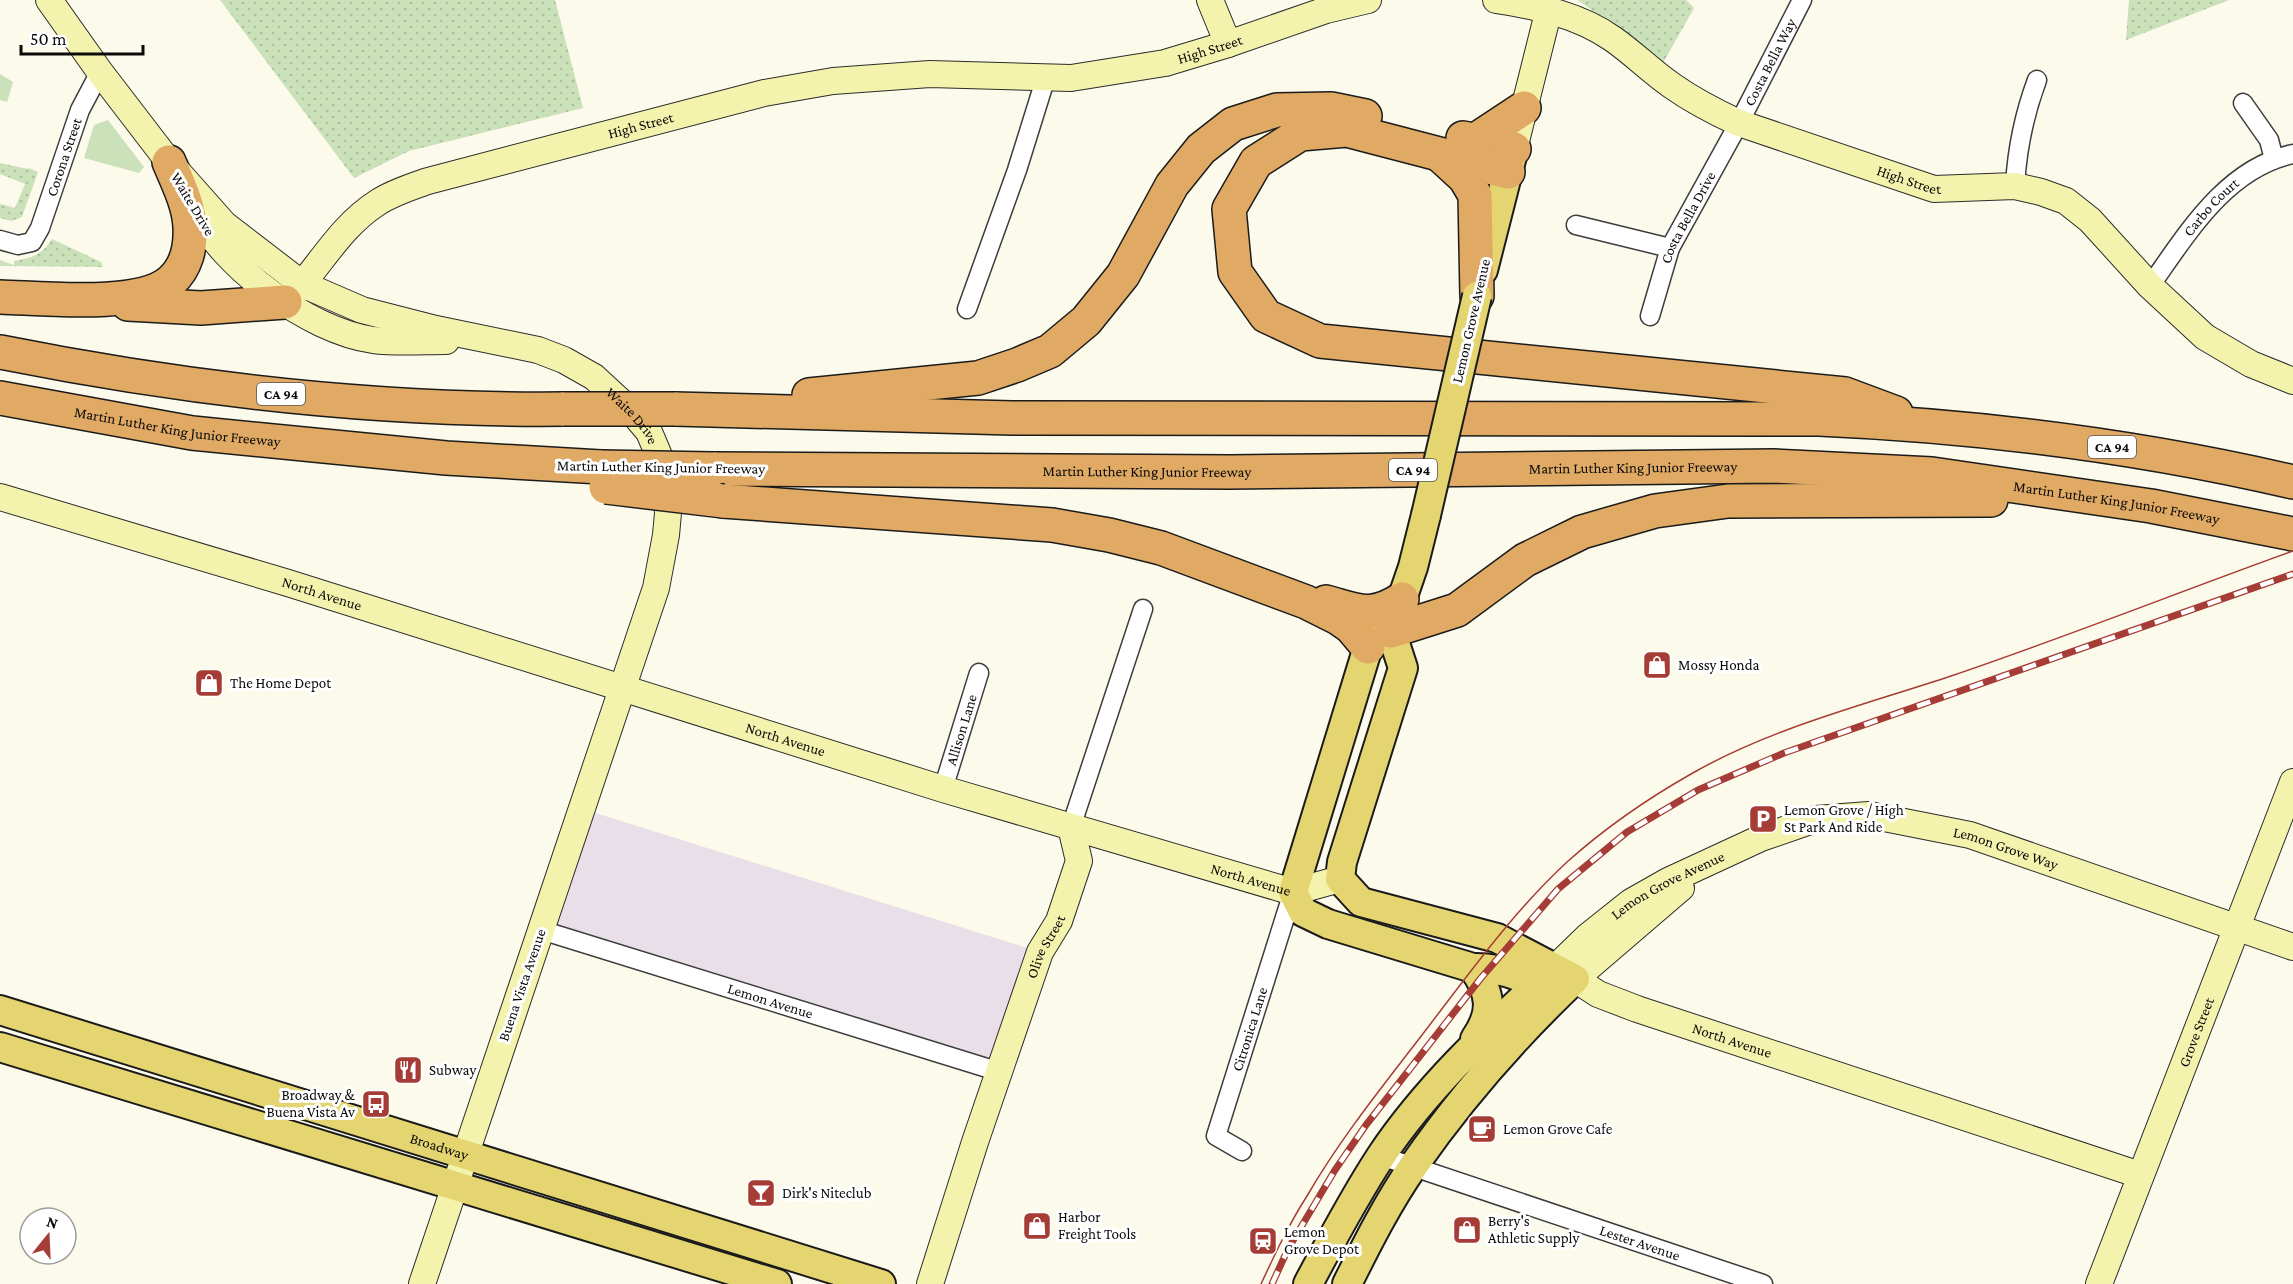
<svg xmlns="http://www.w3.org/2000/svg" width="2293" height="1284" font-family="'Crimson Pro',serif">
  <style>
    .industrial { fill: #e8dfe8 }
    .grass { fill: url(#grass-dots) }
    .park { fill: #cae1b9 }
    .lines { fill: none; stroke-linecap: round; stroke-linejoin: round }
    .street-casing { stroke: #3d3d3d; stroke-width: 21 }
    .secondary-casing { stroke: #2c2c2c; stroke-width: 28 }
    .primary-casing { stroke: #1b1b1b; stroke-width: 32 }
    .highway-casing { stroke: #1b1b1b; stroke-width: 36 }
    .street { stroke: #fff; stroke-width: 18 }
    .secondary { stroke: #f4f3ae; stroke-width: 26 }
    .primary { stroke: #e5d571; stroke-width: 28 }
    .highway { stroke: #e0a964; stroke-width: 33 }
    .tram { stroke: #a63c36; stroke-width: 1.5 }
    .rail-casing { stroke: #a63c36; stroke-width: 7 }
    .rail { stroke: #fff; stroke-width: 4.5; stroke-dasharray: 14; stroke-linecap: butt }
    .primary-bridge-casing { stroke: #1b1b1b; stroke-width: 32; stroke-linecap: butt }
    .highway-bridge-casing { stroke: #1b1b1b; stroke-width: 36; stroke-linecap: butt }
    .primary-bridge { stroke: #e5d571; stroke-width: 28 }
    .highway-bridge { stroke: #e0a964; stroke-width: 33 }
    .labels { text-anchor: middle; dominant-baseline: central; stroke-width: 6; stroke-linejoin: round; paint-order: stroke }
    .shield { fill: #fff; stroke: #545454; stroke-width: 1.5 }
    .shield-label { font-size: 14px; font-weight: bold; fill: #0a0a0a }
    .street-label { font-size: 15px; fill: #0a0a0a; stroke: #fff }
    .poi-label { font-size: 15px; fill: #0a0a0a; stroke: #fff; text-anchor: start }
  </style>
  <defs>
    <pattern id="grass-dots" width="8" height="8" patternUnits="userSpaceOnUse" patternTransform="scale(1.5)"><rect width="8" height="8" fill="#cae1b9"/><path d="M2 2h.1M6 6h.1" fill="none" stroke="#acc09e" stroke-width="1.8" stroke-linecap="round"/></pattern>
  </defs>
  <rect width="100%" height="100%" fill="#fcfaea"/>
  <path class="industrial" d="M586,810L1040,952L1000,1072L547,928Z"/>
  <path class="grass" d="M220,0H555L583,108L409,151L354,178Z
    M1578,0H1686L1694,8L1663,63Z
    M2129,0H2229L2126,40Z
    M0,163L28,169L29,168L38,172L22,217L11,221L0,218V204L15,208L25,184L0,174Z
    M52,239L101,262L103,267L0,266V260L14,265V261C33,257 41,256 52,239Z"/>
  <path class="park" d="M0,74L13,82L7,102L0,100Z
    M108,120L144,167L139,173L84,158L94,125Z"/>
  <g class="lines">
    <g class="street-casing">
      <g id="street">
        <path d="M2243,103L2269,140L2274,159"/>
        <path d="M2015,186C2017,149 2024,115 2037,80"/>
        <path d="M1576,225L1670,248"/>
        <path id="s1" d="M0,240L18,245L32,242L40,228L80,110L100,72"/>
        <path id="s2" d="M2150,286C2187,234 2226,168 2293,154"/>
        <path d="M967,309L1017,170L1046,77"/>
        <path id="s3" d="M1650,316L1670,248L1739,123L1802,0"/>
        <path id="s4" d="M943,789L979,673"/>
        <path d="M1071,827L1143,609"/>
        <path id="s5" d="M541,930L1000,1072"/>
        <path id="s6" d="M1242,1151L1216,1136L1293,892"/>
        <path id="s7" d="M1381,1156L1763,1284"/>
      </g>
    </g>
    <g class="secondary-casing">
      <g id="secondary">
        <path id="s8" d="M49,0L100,72L169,162L224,224L302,284L362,310L436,329L538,350L564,360L594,377L633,413L649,432L660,458L666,487L668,513L666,535L656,588L422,1284"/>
        <path d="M1210,0L1228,44"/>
        <path id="s9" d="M1496,0C1537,6 1579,15 1613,39C1633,53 1651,71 1671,85C1692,100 1715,112 1739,123L1934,189L2015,186L2041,192L2066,201L2090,220L2150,286L2205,337L2251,364L2293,381"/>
        <path d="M1514,149L1549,9"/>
        <path d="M193,208C224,267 307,330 373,340C397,343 422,341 446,341"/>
        <path id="s10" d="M292,296C320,265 341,226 377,203C392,193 411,187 428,181L764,93L833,81L930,74L1071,78L1165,63L1228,44L1326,10L1368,0"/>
        <path id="s11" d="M0,497L288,583L943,789L1293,892L1340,879"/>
        <path id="s12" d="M1681,888L1575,979L1598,994L1637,1009L2140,1175"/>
        <path id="s13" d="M1555,968L1587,937L1631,902L1668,881L1761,838L1816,819L1869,815L1970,835L2293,947"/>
        <path id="s14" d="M930,1284L975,1142L1040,952L1059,921L1079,861L1071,827"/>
        <path id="s15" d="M2099,1284L2293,782"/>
      </g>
    </g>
    <g class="primary-casing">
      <g id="primary">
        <path d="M1483,270L1513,152"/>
        <path d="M1387,634L1368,647L1293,892L1303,912L1328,924L1473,968C1506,967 1530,980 1556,997"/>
        <path d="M1473,968C1492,994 1493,1013 1475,1039"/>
        <path id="s16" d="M0,1010L881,1284"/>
        <path d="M0,1047L777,1284"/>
        <path d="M1308,1284C1331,1241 1354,1197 1381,1156C1427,1087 1489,1030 1549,974"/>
        <path d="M1347,1284C1367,1244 1388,1202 1414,1165C1460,1099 1517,1034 1575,979L1497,938L1361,902L1340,879L1342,862L1403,668L1391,631L1413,567L1426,515"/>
      </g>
    </g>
    <g class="highway-casing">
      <g id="highway">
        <path d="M1463,138L1514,149"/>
        <path d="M1474,141L1524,108"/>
        <path d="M1440,155L1465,178L1475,195L1477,296"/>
        <path d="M1508,172L1347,130L1300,134L1256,162L1229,209L1235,272L1266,316L1320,341L1845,394L1896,413"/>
        <path d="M0,297C41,298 140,309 171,281C186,268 191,247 190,227C189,205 178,183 169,162"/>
        <path d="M128,304L201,308L285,302"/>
        <path d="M0,352C185,389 375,411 564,409"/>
        <path d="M809,395L978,378L1017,365L1050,351L1086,321L1123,275L1172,185L1201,149L1233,124L1277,110L1331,109L1365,116"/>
        <path id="s17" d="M0,398L192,433L446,458L601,467"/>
        <path d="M675,409L1012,418L1819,419C1978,426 2138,446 2293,482"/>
        <path id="s18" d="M713,469L1230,472L1774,466L1932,474L2151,506L2293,534"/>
        <path d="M723,501L1052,525L1109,535L1161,548L1306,602L1338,618L1351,627L1368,647"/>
        <path d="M1326,602C1359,611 1371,619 1402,599"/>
        <path d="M1391,631L1457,610L1525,560L1582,532L1655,511L1728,501L1991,500"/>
      </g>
    </g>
    <use href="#street" class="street"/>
    <use href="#secondary" class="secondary"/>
    <use href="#primary" class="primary"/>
    <use href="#highway" class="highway"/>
    <path class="tram" d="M1261,1284C1275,1254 1289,1224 1307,1196C1340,1139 1382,1087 1422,1035C1468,975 1512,913 1567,862C1605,828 1647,799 1691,774C1771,728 1864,705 1951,676C2066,637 2179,592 2293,551"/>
    <g class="rail-casing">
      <path id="rail" d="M1272,1284L1288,1249L1335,1170L1366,1125L1481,978L1558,889L1627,832L1698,790L1784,753L2293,574"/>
    </g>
    <use href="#rail" class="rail"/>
    <g class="primary-bridge-casing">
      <path id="primary-bridge" d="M1426,515L1477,296"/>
    </g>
    <g class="highway-bridge-casing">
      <path id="highway-bridge" d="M564,409H675
        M601,467L713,469
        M606,487L723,501"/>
    </g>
    <use href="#primary-bridge" class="primary-bridge"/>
    <use href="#highway-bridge" class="highway-bridge"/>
  </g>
  <defs>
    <g id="shop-square" transform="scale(1.5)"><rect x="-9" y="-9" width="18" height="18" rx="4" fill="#a63c36" stroke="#fff"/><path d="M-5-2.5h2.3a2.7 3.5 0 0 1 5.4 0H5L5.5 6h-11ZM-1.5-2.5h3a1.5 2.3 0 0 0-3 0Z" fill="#fff"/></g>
    <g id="parking-square" transform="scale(1.5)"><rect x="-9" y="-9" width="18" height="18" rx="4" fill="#a63c36" stroke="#fff"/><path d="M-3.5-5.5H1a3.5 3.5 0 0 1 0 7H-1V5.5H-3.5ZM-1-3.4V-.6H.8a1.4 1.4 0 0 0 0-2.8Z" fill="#fff"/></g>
    <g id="restaurant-square" transform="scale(1.5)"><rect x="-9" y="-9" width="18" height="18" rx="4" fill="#a63c36" stroke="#fff"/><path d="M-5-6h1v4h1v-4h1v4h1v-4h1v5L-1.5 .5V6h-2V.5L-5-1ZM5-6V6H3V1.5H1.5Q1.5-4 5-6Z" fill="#fff"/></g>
    <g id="bus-square" transform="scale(1.5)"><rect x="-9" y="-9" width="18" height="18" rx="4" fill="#a63c36" stroke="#fff"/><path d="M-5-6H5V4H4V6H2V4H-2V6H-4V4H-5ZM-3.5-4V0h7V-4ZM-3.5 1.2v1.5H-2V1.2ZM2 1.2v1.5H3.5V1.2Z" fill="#fff"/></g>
    <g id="cafe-square" transform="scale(1.5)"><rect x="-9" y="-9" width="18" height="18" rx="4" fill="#a63c36" stroke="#fff"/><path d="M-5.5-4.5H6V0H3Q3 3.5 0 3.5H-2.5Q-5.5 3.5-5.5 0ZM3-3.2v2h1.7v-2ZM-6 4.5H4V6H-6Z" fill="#fff"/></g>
    <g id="bar-square" transform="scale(1.5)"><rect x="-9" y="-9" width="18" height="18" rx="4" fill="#a63c36" stroke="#fff"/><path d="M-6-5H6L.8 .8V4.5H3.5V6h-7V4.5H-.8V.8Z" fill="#fff"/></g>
    <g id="station-square" transform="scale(1.5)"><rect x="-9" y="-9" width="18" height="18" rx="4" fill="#a63c36" stroke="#fff"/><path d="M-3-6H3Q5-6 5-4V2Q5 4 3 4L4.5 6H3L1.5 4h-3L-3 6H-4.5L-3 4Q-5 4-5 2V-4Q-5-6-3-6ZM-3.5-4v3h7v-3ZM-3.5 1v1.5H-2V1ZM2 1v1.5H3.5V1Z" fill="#fff"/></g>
  </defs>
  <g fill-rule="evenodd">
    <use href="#shop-square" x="1657" y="665"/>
    <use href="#shop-square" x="209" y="683"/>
    <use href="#parking-square" x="1763" y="819"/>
    <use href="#restaurant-square" x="408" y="1070"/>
    <use href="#bus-square" x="376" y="1104"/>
    <use href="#cafe-square" x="1482" y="1129"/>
    <use href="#bar-square" x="761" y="1193"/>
    <use href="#shop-square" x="1037" y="1226"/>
    <use href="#shop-square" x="1467" y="1230"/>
    <use href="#station-square" x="1263" y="1241"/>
  </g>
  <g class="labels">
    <g class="shield">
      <rect x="257" y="383" width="48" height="22" rx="4.5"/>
      <rect x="2088" y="436" width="48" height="22" rx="4.5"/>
      <rect x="1389" y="459" width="48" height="22" rx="4.5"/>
    </g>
    <g class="shield-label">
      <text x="281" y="394">CA 94</text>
      <text x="2112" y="447">CA 94</text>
      <text x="1413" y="470">CA 94</text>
    </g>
    <g class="street-label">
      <text stroke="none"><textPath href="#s10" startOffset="980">High Street</textPath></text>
      <text stroke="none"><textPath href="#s3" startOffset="282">Costa Bella Way</textPath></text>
      <text stroke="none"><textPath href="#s10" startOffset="402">High Street</textPath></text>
      <text stroke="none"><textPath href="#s1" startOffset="124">Corona Street</textPath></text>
      <text stroke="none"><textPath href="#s9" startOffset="456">High Street</textPath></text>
      <text transform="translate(193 204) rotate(59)">Waite Drive</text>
      <text stroke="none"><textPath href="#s2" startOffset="100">Carbo Court</textPath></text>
      <text stroke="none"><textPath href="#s3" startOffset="106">Costa Bella Drive</textPath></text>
      <text transform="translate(1471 321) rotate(-77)">Lemon Grove Avenue</text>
      <text stroke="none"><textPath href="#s8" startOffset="746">Waite Drive</textPath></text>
      <text stroke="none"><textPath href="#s17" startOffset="180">Martin Luther King Junior Freeway</textPath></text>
      <text transform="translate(661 467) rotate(1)">Martin Luther King Junior Freeway</text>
      <text stroke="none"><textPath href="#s18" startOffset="920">Martin Luther King Junior Freeway</textPath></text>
      <text stroke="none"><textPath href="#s18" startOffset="434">Martin Luther King Junior Freeway</textPath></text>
      <text stroke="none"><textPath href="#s18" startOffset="1406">Martin Luther King Junior Freeway</textPath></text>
      <text stroke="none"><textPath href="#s11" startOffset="336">North Avenue</textPath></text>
      <text stroke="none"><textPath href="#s4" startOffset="62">Allison Lane</textPath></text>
      <text stroke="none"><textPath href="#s11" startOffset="822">North Avenue</textPath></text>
      <text stroke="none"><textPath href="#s13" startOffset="498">Lemon Grove Way</textPath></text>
      <text stroke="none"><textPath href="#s11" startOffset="1308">North Avenue</textPath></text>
      <text stroke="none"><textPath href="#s13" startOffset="141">Lemon Grove Avenue</textPath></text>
      <text stroke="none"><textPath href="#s14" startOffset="357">Olive Street</textPath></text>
      <text transform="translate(522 985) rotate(-71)">Buena Vista Avenue</text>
      <text stroke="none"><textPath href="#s5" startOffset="240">Lemon Avenue</textPath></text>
      <text stroke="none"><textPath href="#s6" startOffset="142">Citronica Lane</textPath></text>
      <text stroke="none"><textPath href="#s15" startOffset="270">Grove Street</textPath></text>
      <text stroke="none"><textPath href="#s12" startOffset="309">North Avenue</textPath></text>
      <text stroke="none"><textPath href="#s16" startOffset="460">Broadway</textPath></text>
      <text stroke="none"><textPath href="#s7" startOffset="273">Lester Avenue</textPath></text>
    </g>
    <g class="poi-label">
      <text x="1678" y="665">Mossy Honda</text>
      <text x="230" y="683">The Home Depot</text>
      <text x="1784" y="810">Lemon Grove / High<tspan x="1784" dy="17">St Park And Ride</tspan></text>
      <text x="429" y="1070">Subway</text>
      <text x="355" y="1095" text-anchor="end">Broadway &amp;<tspan x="355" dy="17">Buena Vista Av</tspan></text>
      <text x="1503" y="1129">Lemon Grove Cafe</text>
      <text x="782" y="1193">Dirk's Niteclub</text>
      <text x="1058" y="1217">Harbor<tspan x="1058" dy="17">Freight Tools</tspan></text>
      <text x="1488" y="1221">Berry's<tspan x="1488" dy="17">Athletic Supply</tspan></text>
      <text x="1284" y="1232">Lemon<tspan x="1284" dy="17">Grove Depot</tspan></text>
    </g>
  </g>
  <g transform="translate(48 1236) rotate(18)"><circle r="28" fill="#ffffff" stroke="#9d9d9d" stroke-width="1.5"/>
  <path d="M0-4.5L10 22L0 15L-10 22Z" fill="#a63c36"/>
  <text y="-9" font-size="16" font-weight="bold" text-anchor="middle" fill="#0a0a0a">N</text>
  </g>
  <path d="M21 45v9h122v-9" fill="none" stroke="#0a0a0a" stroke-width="3"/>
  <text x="30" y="45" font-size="18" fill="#0a0a0a" stroke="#ffffff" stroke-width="4.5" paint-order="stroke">50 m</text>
</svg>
